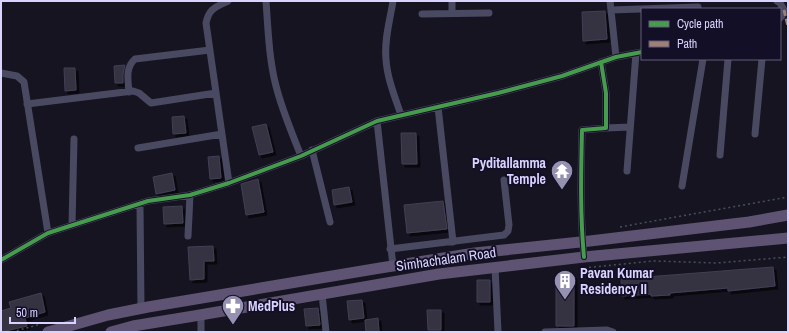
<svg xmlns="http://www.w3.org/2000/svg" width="789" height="333" font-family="'Archivo Narrow',sans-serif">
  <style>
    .building { fill: #343243; stroke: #433f54; filter: url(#shadow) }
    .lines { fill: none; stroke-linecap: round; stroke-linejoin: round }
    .path { stroke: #44505f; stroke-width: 1.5; stroke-dasharray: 2 3; stroke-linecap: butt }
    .street { stroke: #4a4962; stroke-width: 7 }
    .primary { stroke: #5e5373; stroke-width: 11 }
    .quiet { stroke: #9e8076; stroke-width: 3; stroke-dasharray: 6 3; stroke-linecap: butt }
    .cycleway-casing { stroke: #130f26; stroke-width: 6 }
    .cycleway { stroke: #469c4c; stroke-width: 4 }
    .labels { text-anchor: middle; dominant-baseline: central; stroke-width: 4; stroke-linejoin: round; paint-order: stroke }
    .poi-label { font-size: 14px; font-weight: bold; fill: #d9d4ff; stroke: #130f26; text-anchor: start }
    .street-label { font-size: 14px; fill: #d9d4ff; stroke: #130f26 }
  </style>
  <defs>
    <filter id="shadow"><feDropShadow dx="3" dy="3" stdDeviation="0" flood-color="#0009"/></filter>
  </defs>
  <rect width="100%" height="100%" fill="#161421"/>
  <path class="building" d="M605,11L607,39L583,41L582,12Z
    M125,65L123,74V83H115L114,66Z
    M64,68H75L76,90L65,91Z
    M184,116L186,133L173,134L172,117Z
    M266,124L273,152L259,155L252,127Z
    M401,133H416L417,164H402Z
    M219,156L221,178L210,179L208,157Z
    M172,173L175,190L156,194L153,177Z
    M258,179L264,212L246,215L241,184Z
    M349,187L352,202L334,205L332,190Z
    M443,201L447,229L407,233L404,205Z
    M182,206L183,223L164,224L163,207Z
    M213,246L214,261H204V279L190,280L188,247Z
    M773,267L775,286L728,291V288L670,293V295L651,296V294L622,296L621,279Z
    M556,276H574V326H556Z
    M477,280H490V302H477Z
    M41,293L45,312L25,318L27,326L1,332V311L11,308L9,302Z
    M362,300L364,318L349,320L347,301Z
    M318,308L320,325L306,326L304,309Z
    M427,310H441V330H428Z
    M378,318L379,332H366L365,320Z"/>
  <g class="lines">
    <path class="path" d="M620,227L788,197
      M584,268L654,261L717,263L788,257
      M12,332L41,324"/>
    <path class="street" d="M228,1C216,7 209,8 206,23L229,183
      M266,1C268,29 269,59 276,86C282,110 292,133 301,156
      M393,1C390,20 384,40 386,59C387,78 395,97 401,115
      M610,1L616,57
      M777,1L780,3L784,10L782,16L780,18
      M611,10L698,7
      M452,13V1
      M422,14L489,13
      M1,73L17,76L24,82L48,233
      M129,92C128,80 125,68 135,59L210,50
      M27,104L133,91L139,93L151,103L216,93
      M438,107L453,242
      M377,121L393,266
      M606,128L630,127
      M755,134L762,59
      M138,148L222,134
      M312,150L330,222
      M720,155L728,59
      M627,171L636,53
      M682,186L703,59
      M140,204L141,308
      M72,225L74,139
      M188,236L190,195
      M390,249L504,235L508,231L509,225L504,180
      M584,257C580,215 581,173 582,130L606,128V93L601,62
      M1,260L48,233L148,201L190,195L229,183L301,156L377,121L498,93L562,76L616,57L642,52
      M495,267L498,332
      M322,294L326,332
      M201,332V314
      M545,332L607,330L613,332"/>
    <path class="primary" d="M48,332L108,315L148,307L380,268L475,253L590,241L749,222L788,215
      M111,332L133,326L194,316L439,274L584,257L788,238"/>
    <path class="quiet" d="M784,10L788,26"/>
    <g class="cycleway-casing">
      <path id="cycleway" d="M584,257C580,215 581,173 582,130L606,128V93L601,62
        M1,260L48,233L148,201L190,195L229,183L301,156L377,121L498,93L562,76L616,57L642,52"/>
    </g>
    <use href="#cycleway" class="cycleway"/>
  </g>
  <defs>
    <g id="temple-pin" transform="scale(1.15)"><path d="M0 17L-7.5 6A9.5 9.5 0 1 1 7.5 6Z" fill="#9591b1" stroke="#130f26"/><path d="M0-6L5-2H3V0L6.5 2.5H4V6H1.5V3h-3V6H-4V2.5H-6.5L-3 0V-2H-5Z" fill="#fff"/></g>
    <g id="building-pin" transform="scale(1.15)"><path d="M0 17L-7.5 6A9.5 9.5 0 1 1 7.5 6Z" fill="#9591b1" stroke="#130f26"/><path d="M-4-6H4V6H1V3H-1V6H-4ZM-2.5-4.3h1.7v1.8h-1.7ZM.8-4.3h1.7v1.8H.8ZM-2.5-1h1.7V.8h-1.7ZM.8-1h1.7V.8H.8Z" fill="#fff"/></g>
    <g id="pharmacy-pin" transform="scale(1.15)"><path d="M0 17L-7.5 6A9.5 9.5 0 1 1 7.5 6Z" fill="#9591b1" stroke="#130f26"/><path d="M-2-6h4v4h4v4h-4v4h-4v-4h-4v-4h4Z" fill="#fff"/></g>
  </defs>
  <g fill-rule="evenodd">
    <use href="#temple-pin" x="562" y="171"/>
    <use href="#building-pin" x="565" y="281"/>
    <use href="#pharmacy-pin" x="233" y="306"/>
  </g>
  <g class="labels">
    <g class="poi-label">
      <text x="546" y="163" text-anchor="end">Pyditallamma<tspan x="546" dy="16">Temple</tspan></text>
      <text x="580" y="273">Pavan Kumar<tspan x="580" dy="16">Residency II</tspan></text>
      <text x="248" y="306">MedPlus</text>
    </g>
    <g class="street-label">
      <text transform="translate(446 259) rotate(-8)">Simhachalam Road</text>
    </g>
  </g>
  <rect width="789" height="333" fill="none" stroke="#d9d4ff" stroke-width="4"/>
  <rect x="641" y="8" width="140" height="52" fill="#130f26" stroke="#625e7d"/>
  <rect x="649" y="21" width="20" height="6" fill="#469c4c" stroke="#625e7d"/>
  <text x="677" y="28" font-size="12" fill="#d9d4ff">Cycle path</text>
  <rect x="649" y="41" width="20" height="6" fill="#9e8076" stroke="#625e7d"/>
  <text x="677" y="48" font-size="12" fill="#d9d4ff">Path</text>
  <path d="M10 317v6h65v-6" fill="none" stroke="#d9d4ff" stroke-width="2"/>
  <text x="16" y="317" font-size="12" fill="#d9d4ff" stroke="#130f26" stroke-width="3" paint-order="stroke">50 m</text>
</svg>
